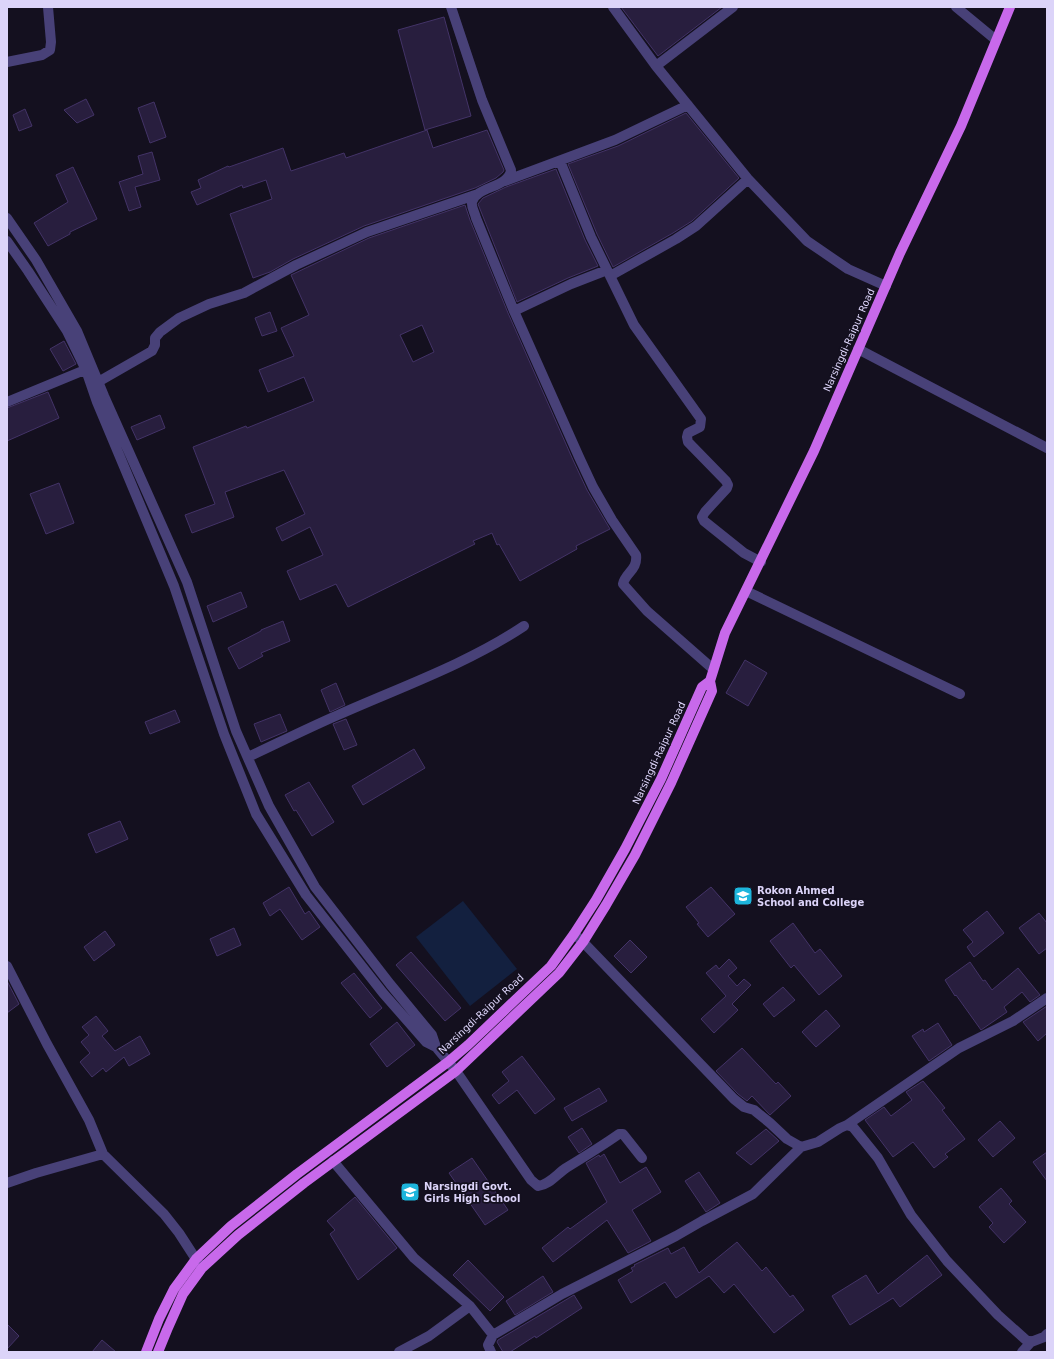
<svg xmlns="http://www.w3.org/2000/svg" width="1054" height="1359" font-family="'DejaVu Sans',sans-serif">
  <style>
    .water { fill: #13203f }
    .building { fill: #281e3e; stroke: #433367; fill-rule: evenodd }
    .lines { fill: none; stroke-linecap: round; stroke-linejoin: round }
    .minor { stroke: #484178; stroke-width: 10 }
    .major { stroke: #c869eb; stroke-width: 10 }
    .labels { text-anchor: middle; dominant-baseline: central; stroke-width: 3.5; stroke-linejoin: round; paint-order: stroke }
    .street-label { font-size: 10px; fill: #dcd4f9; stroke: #14101f }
    .poi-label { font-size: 10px; font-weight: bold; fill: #dcd4f9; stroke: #14101f; text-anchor: start }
  </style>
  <rect width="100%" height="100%" fill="#14101f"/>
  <path class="water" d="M463,901L517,969L470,1006L416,937Z"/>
  <path class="building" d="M621,7H722L658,56Z
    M444,17L471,116L425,130L398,30Z
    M86,99L94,115L77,123L64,110Z
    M154,102L166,137L150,143L138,108Z
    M25,109L32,126L19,131L13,115Z
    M686,113L739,178L692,221L673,233L613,267L597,234L568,164L618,146Z
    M427,130L433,148L487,130L504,170L503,172L496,178L475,188L364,226L293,259L270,272L253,278L230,214L272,199L266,180L243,188L242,185L197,205L191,192L201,188L198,180L228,166L229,167L283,148L291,171L344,153L346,158Z
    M152,152L160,180L135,187L141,207L129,211L119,182L143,174L138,156Z
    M73,167L97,219L70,232V234L48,246L34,223L68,202L56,175Z
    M556,169L585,240L598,266L568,278L517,302L478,204L483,198L506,187Z
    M465,205L470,220L508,313L573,460L587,490L610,529L576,546L577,549L520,581L499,544L497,545L492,533L473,541L475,544L348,607L336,584L300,600L287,571L323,555L310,527L282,541L276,528L305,514L284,470L225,492L234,517L192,533L185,515L215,504L193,447L246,426L247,428L314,401L304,377L268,392L259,370L294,356L281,328L309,315L291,275L369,238ZM422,325L434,352L413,362L400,335Z
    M270,312L277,331L262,336L255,318Z
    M64,341L76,364L63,371L50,349Z
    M48,392L59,418L7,441V408Z
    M160,415L165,428L137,440L131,427Z
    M59,483L74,523L46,534L30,494Z
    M241,592L247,607L213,622L207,606Z
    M283,621L290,641L261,653L263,656L239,669L228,648L261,631V630Z
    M745,660L767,673L748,706L726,693Z
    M336,683L345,705L330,712L321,690Z
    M175,710L180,722L150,734L145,722Z
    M280,714L287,731L261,742L254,724Z
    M346,719L357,745L344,750L333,724Z
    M414,749L425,768L363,805L352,786Z
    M309,782L334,822L312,836L296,810L294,811L285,795Z
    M120,821L128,839L96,853L88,834Z
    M289,887L305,914L309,911L320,927L302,940L280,909L270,916L263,903Z
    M711,887L735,914L708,937L697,924L699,923L686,907Z
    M987,911L1004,933L974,957L967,947L973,942L963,930Z
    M1039,913L1047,923V948L1039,954L1019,928Z
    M793,923L815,953L820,949L842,976L819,995L794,965L791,968L770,941Z
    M234,928L241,945L217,956L210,939Z
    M105,931L115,945L94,961L84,947Z
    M630,940L647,957L631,973L614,956Z
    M411,952L461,1008L445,1021L396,965Z
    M729,959L737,968L728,976L737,986L744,979L751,985L732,1004L738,1010L714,1033L701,1019L726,996L706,973L716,965L719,969Z
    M970,962L983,981L985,980L992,990L1018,968L1040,995L1030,1002L1022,992L1004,1007L1007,1012L981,1030L956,995L955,996L945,980Z
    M354,973L382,1008L370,1018L341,983Z
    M7,981L19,1004L7,1013Z
    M783,987L795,1000L774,1017L763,1004Z
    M1047,1006V1033L1038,1041L1023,1022Z
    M826,1010L840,1026L816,1047L802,1032Z
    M96,1016L108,1031L102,1036L115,1051L140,1036L150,1054L129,1066L124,1057L106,1072L103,1068L92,1077L80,1062L90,1053L81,1042L89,1035L82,1027Z
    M397,1022L415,1045L387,1067L370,1044Z
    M938,1023L952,1045L929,1061L912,1036L923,1029L924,1032Z
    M742,1048L776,1084L778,1082L791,1096L770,1115L752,1096L747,1101L738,1094L716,1071Z
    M522,1056L555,1099L535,1114L517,1090L499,1104L492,1095L509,1081L502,1072Z
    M923,1081L945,1108L942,1110L965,1139L945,1154L948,1157L934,1168L913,1142L893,1157L865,1120L884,1107L891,1116L912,1100L906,1092Z
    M599,1088L607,1101L572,1121L564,1108Z
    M1000,1121L1015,1138L993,1157L978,1140Z
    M582,1128L592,1144L579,1153L568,1137Z
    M766,1129L779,1141L751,1165L736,1153Z
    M1047,1152V1181L1033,1162Z
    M604,1154L620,1183L646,1167L661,1192L632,1210L651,1241L628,1253L607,1220L553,1262L542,1248L568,1227L570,1229L607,1202L586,1163L599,1155L600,1157Z
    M472,1158L508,1210L485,1225L449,1173Z
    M699,1172L720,1203L706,1212L685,1181Z
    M1001,1188L1012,1201L1009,1204L1026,1222L1004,1243L989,1227L993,1223L979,1207Z
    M355,1197L397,1248L358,1280L330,1234L335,1230L327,1221Z
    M737,1242L762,1271L766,1267L790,1297L793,1295L804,1310L774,1333L734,1284L724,1293L709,1276L676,1298L665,1282L631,1303L618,1280L633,1271L631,1268L635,1266L634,1265L668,1248L671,1254L684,1247L699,1273Z
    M927,1255L942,1275L900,1307L893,1298L850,1325L832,1296L866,1275L878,1294Z
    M468,1260L504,1297L490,1311L453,1275Z
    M543,1276L553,1292L515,1315L506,1301Z
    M574,1295L582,1308L536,1338L535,1336L510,1352H503L497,1342L498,1340Z
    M7,1324L19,1336L7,1349Z
    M102,1340L116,1352H92Z"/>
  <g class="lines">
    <path class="minor" d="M451,7L482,100L511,170C509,188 476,186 472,202C471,207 475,213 476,218L514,311L579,457L593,487L612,520L636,555C638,570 625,573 623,584L647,611L713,669
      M613,7L656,66
      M733,7L656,66L748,179L807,241L848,269L886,286
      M956,7L996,40
      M7,62L42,55L50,50L51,42L48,7
      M560,161L591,237L634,325L701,419L700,427L688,433L687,437L688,442L726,481L728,485L727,488L705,512L702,517L704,521L744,553L761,562
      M505,181L615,140L688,105
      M7,218L36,260L77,331L104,396L187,582L236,731L269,806L315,887L390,984L432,1035L436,1047L456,1071L531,1180L538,1186C549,1185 557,1174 566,1168C584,1157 602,1146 619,1134H623L642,1158
      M7,241L28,271L67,331L86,370L97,402L174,586L224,734L256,814L306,895L383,993L426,1042L436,1047
      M610,276L676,239L696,226L748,179
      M514,311L571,284L607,270
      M858,349L1047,448
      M98,382L152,351L155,345V338L160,332L179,318L209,304L244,293L296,265L367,232L478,194
      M7,402L92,367
      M746,591L960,694
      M248,757C278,743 308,728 338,715C401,687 467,664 524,626
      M574,934L583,942L734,1099L744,1107L754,1110L770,1123L787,1139L801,1147
      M7,966L47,1044L89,1120L103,1154
      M847,1125L853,1127L878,1158L911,1215L947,1261L998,1315L1026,1340L1031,1342
      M333,1161L414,1258L470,1306L493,1335
      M7,1183L36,1173L103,1154L164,1214L179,1233L201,1267
      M399,1352L429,1336L470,1306
      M491,1352L488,1345L493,1335L562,1294L676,1236L702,1221L753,1194L801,1147L818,1142L840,1128L847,1125L959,1048L1013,1021L1047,998
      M1022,1352L1031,1342L1044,1337L1047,1334"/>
    <path class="major" d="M146,1352L159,1319L174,1289L196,1259L231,1226L297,1174L448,1062L468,1045L551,966L574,934L596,900L625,849L661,779L702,687L710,681
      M158,1352L167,1330L183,1294L202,1268L238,1235L304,1183L456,1071L559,973L583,942L606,905L635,855L671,783L712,691L710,681L725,633L814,451L900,253L961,126L1010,7"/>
  </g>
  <defs>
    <g id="school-square" transform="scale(1)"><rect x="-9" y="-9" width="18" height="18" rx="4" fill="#1db5dc" stroke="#14101f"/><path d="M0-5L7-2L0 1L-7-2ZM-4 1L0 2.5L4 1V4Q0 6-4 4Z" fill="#fff"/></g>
  </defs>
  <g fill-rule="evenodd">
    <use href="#school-square" x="743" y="896"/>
    <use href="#school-square" x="410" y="1192"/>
  </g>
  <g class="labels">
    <g class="street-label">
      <text transform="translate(849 340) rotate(-66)">Narsingdi-Raipur Road</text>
      <text transform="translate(659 753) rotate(-65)">Narsingdi-Raipur Road</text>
      <text transform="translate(481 1014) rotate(-43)">Narsingdi-Raipur Road</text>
    </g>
    <g class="poi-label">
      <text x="757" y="890">Rokon Ahmed<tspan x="757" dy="12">School and College</tspan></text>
      <text x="424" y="1186">Narsingdi Govt.<tspan x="424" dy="12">Girls High School</tspan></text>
    </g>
  </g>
  <rect width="1054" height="1359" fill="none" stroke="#dcd4f9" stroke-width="16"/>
</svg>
